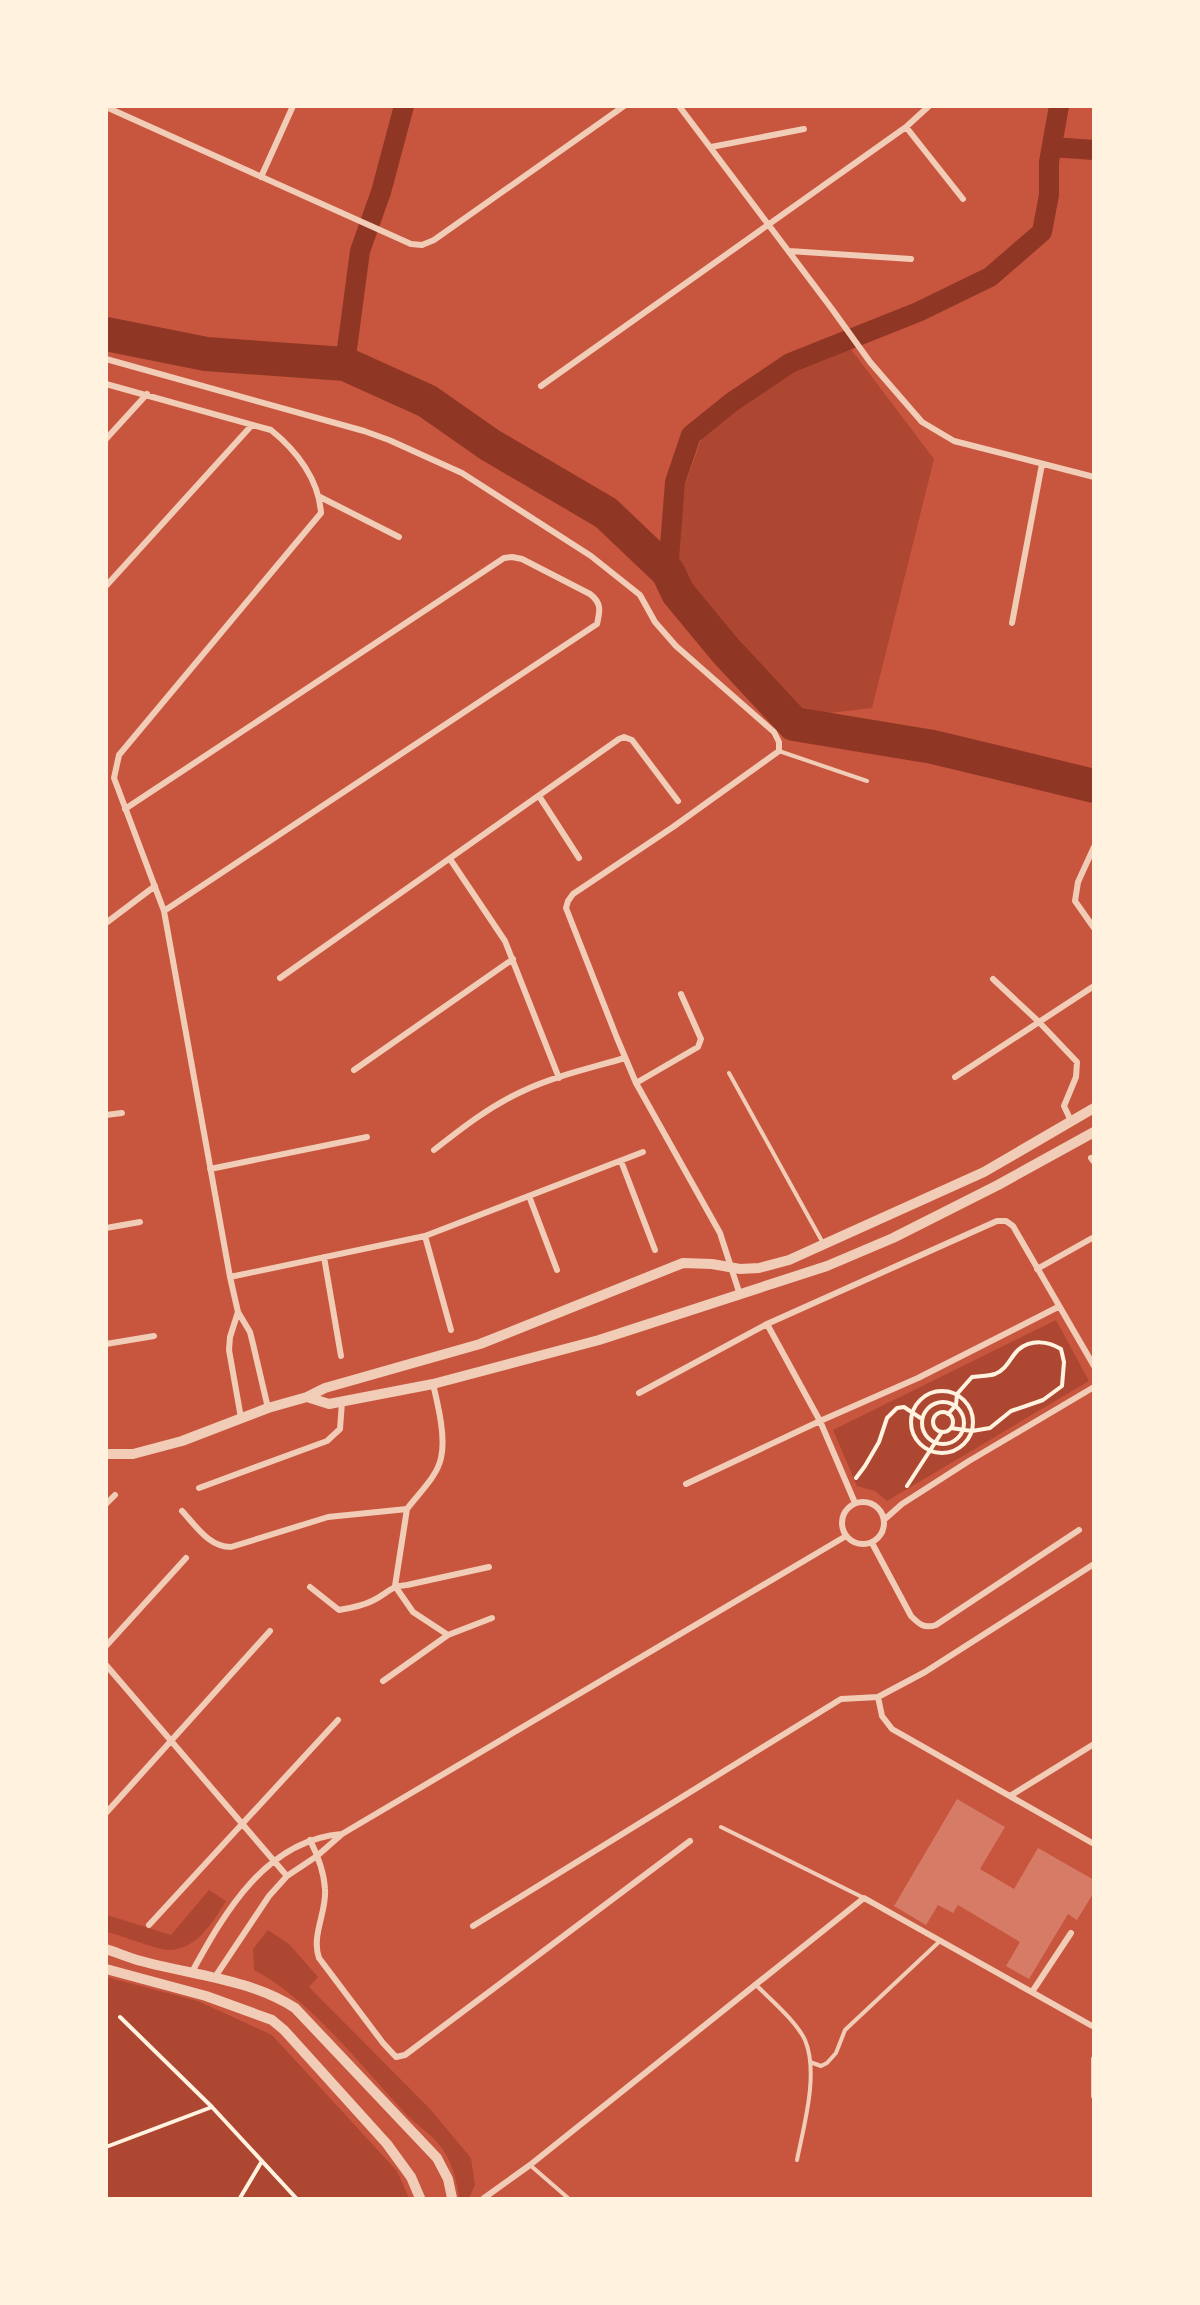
<svg xmlns="http://www.w3.org/2000/svg" width="1200" height="2305" font-family="Overpass,sans-serif">
  <style>
    .green { fill: #ae4732 }
    .lines { fill: none; stroke-linecap: round; stroke-linejoin: round }
    .canal { stroke: #8f3625; stroke-width: 20 }
    .river { stroke: #8f3625; stroke-width: 34 }
    .building { fill: #d67c66 }
    .path { stroke: #fff3e0; stroke-width: 4 }
    .service { stroke: #f1ccb7; stroke-width: 4 }
    .minor { stroke: #f1ccb7; stroke-width: 6 }
    .tertiary { stroke: #f1ccb7; stroke-width: 10 }
  </style>
  <rect width="100%" height="100%" fill="#c8553d"/>
  <path class="green" d="M844,340L934,459L872,708L804,716L726,651L669,561L685,485L707,423Z
    M1056,1320L1089,1381L887,1501L875,1491L857,1486L833,1430Z
    M209,1890L226,1901C212,1923 199,1947 171,1950C160,1951 120,1935 107,1932V1915L171,1935Z
    M268,1930L289,1944L318,1977L309,1987L430,2109L471,2158L475,2185L469,2198H459C457,2180 452,2162 441,2147C432,2134 415,2124 404,2112C361,2066 310,1999 254,1970L253,1949Z
    M106,1977L198,2001L272,2035L397,2171L409,2198H107Z"/>
  <g class="lines">
    <path class="canal" d="M1052,147L1094,150
      M345,364L360,251L381,192L404,106
      M668,572L675,482L691,435L732,402L790,363L918,312L990,277L1042,232L1049,195V162L1059,106"/>
    <path class="river" d="M106,334L206,354L345,364L427,401L490,445L606,513L668,572L678,593L726,651L794,724L933,747L1094,786"/>
  </g>
  <path class="building" d="M957,1799L1005,1827L980,1869L1014,1889L1038,1848L1094,1880V1892L1077,1920L1068,1914L1029,1979L1006,1966L1020,1942L958,1905L953,1913L938,1905L926,1925L894,1906Z"/>
  <g class="lines">
    <path class="path" d="M911 1422a31 31 0 1 1 62 0a31 31 0 1 1-62 0Z
      M922 1423a21 21 0 1 1 42 0a21 21 0 1 1-42 0Z
      M933 1422a10 10 0 1 1 20 0a10 10 0 1 1-20 0Z
      M948,1414L956,1405L957,1394L972,1377C979,1376 989,1376 995,1374C1007,1369 1010,1358 1018,1350C1031,1339 1048,1341 1061,1349L1064,1362L1062,1386L1043,1400L1011,1411L990,1428L972,1431L951,1428
      M856,1478L865,1466L879,1442L887,1418L897,1408L904,1407L922,1419
      M907,1486L942,1432
      M120,2017L212,2107L296,2198
      M106,2147L212,2107
      M240,2198L262,2161"/>
    <path class="service" d="M779,751L867,781
      M729,1073L823,1243
      M721,1827L864,1898
      M755,1984C770,1999 796,2021 805,2040C819,2073 804,2125 797,2160
      M810,2062L821,2066L827,2063L836,2053L845,2030L940,1941
      M530,2165L568,2198"/>
    <path class="minor" d="M679,106L832,309L870,362L922,422L954,441L1094,477
      M106,107L411,244L422,245L434,240L624,106
      M906,127L963,199
      M711,147L804,129
      M261,177L293,106
      M789,251L911,259
      M106,359L364,431L389,440L462,473L591,556L640,595L655,622L676,646L774,732L779,742V751L673,827L573,894L568,901L566,908L617,1038L636,1083L720,1233L740,1295
      M106,384L271,430C297,451 319,480 321,513L119,755L114,778L164,911L230,1277L238,1312L250,1332L253,1344L268,1408
      M541,386L906,127L929,106
      M106,439L147,394
      M320,497L399,537
      M106,586L252,425
      M1012,623L1042,464
      M539,796L579,858
      M125,809L504,558L512,557L522,559L590,594C602,603 600,611 597,624L164,911
      M1094,847L1078,882L1075,901L1094,928
      M450,859L505,941L559,1078
      M106,923L155,886
      M280,978L619,739L624,737L632,740L678,801
      M993,979L1039,1022L1077,1062L1076,1077L1064,1106L1071,1121
      M354,1070L513,959
      M955,1077L1094,986
      M636,1083L698,1047L701,1039L681,994
      M106,1115L122,1113
      M434,1150C462,1128 490,1106 523,1091C555,1076 591,1068 625,1058
      M1091,1158L1094,1162
      M621,1161L655,1250
      M210,1169L367,1137
      M529,1196L557,1270
      M106,1228L140,1222
      M425,1236L451,1330
      M324,1257L341,1356
      M1037,1269L1094,1237
      M230,1277L425,1236L643,1152
      M238,1312L230,1337L229,1350L241,1418
      M767,1324L820,1421L855,1503
      M106,1344L154,1336
      M639,1393L767,1324L997,1221H1006L1013,1226L1094,1366
      M686,1484L820,1421L918,1378L1058,1307
      M199,1488L327,1441L340,1429L342,1402
      M842 1523a21 21 0 1 1 42 0a21 21 0 1 1-42 0Z
      M106,1504L115,1495
      M407,1509L395,1586L413,1612L448,1635L492,1618
      M182,1511C196,1526 209,1547 231,1547L328,1517L407,1509C418,1494 437,1477 441,1458C446,1437 438,1405 433,1384
      M885,1519L902,1504L969,1461L1094,1387
      M872,1543L911,1616C919,1624 924,1629 936,1625L1079,1530
      M310,1587L339,1610C351,1608 362,1606 372,1601C387,1594 390,1586 407,1585L489,1567
      M106,1646L186,1558
      M106,1665L287,1876
      M383,1681L448,1635
      M878,1697L882,1716L892,1729L1094,1844
      M1010,1796L1094,1744
      M106,1813L270,1631
      M310,1840C318,1856 324,1871 325,1889C327,1912 311,1935 319,1958L383,2043L396,2057L405,2055L690,1841
      M149,1925L338,1720
      M473,1926L841,1699L878,1697L925,1672L1094,1564
      M192,1972C225,1912 266,1840 342,1834
      M215,1977L269,1896L287,1876L317,1856L342,1834L846,1536
      M1032,1992L1071,1933
      M1094,2059V2096
      M484,2198L530,2165L864,1898L1094,2027"/>
    <path class="tertiary" d="M307,1397L329,1404L433,1384L599,1340L827,1266L893,1238L998,1185L1094,1132
      M106,1454H133L182,1441L268,1408L307,1397L325,1388L480,1344L683,1263L712,1264L740,1269L759,1268L789,1260L984,1172L1094,1108
      M106,1949C118,1953 130,1958 141,1961C192,1975 250,1979 295,2008L437,2158L448,2179L452,2198
      M106,1969L206,1996L272,2020L284,2030L387,2144L411,2177L420,2198"/>
  </g>
  <rect width="1200" height="2305" fill="none" stroke="#fff3e0" stroke-width="216"/>
</svg>
